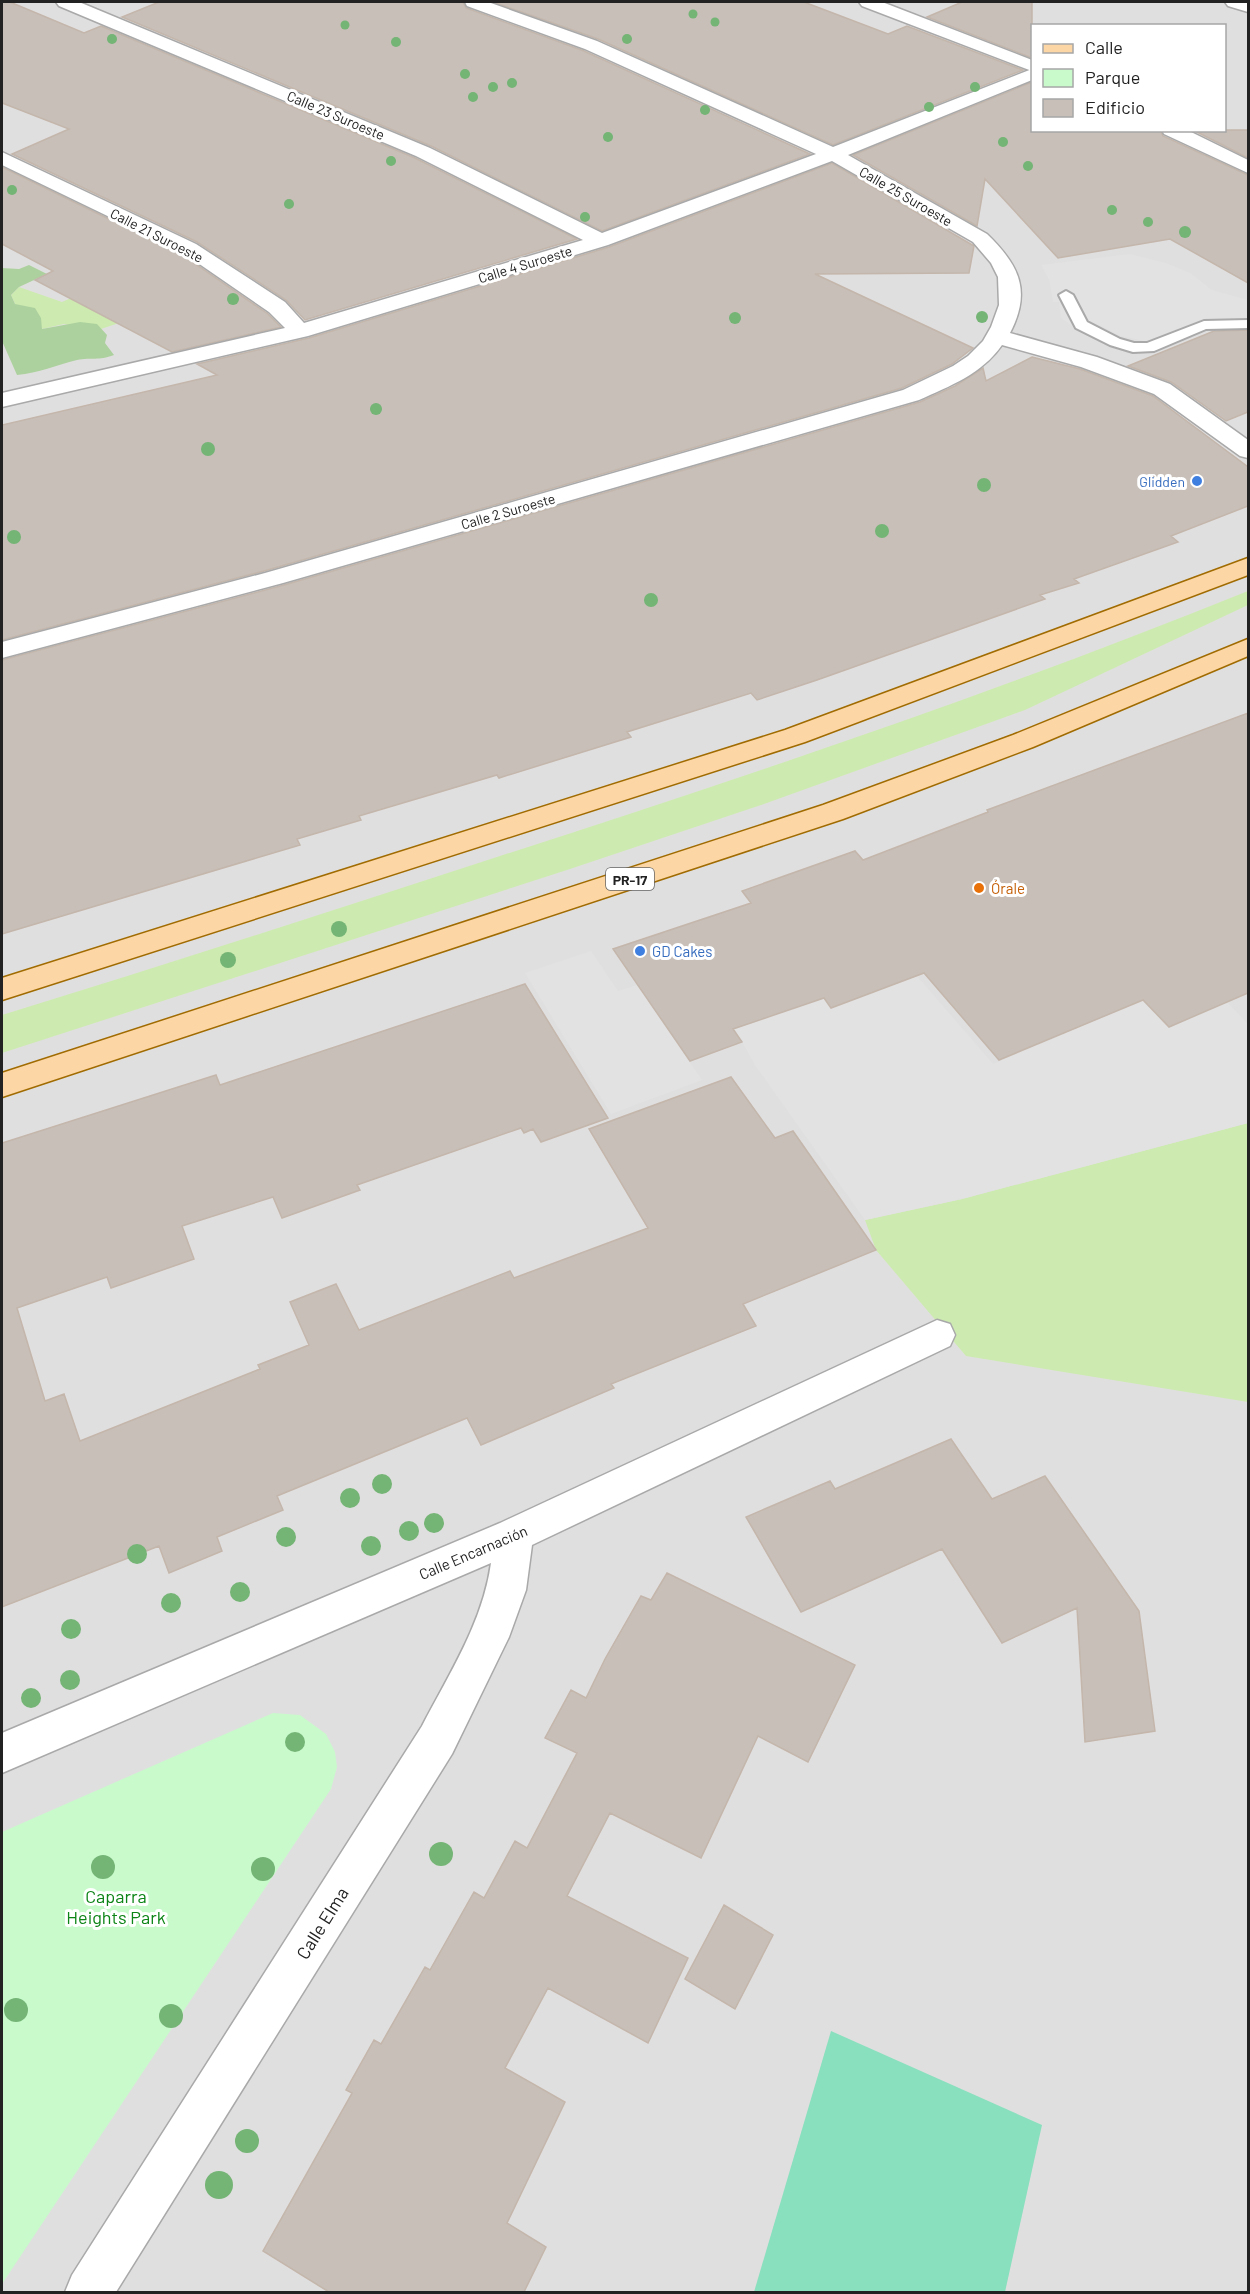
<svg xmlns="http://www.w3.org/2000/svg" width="1250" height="2294" font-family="Barlow,sans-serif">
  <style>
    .residential { fill: #e0dfdf; fill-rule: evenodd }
    .grass { fill: #cdebb0 }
    .forest { fill: #add19e }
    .park { fill: #c8facc }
    .pitch { fill: #88e0be }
    .parking { fill: #e2e2e2 }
    .building { fill: #c7bfb8; stroke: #c4b6ab; stroke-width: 1.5 }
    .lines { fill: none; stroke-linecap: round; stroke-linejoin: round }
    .service-casing { stroke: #a9a9a9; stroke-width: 4 }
    .minor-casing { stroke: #a9a9a9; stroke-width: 3 }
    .tertiary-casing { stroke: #a9a9a9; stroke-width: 3 }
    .primary-casing { stroke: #a06b00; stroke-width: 3 }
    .service { fill: #fff; fill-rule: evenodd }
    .minor { fill: #fff; fill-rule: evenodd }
    .tertiary { fill: #fff; fill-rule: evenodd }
    .primary { fill: #fcd6a4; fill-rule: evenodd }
    .tree { fill: #74b475 }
    .shop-dot { fill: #3f7fe0; stroke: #fff; stroke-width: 2 }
    .food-dot { fill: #e8710a; stroke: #fff; stroke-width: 2 }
    .labels { text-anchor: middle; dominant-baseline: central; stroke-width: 6; stroke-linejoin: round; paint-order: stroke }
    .far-street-label { font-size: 14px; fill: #222; stroke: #fff }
    .far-shop-label { font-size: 14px; fill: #366cbe; stroke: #fff; text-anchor: end }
    .shield { fill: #fff; stroke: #646464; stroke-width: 1.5 }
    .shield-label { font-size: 14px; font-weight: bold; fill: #222 }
    .food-label { font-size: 15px; fill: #c56008; stroke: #fff; text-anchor: start }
    .shop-label { font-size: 15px; fill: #366cbe; stroke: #fff; text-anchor: start }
    .street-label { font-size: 15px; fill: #222; stroke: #fff }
    .near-park-label { font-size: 18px; fill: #0c8416; stroke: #fff }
    .near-street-label { font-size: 18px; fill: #222; stroke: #fff }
  </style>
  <rect width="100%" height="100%" fill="#f2efe9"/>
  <path class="residential" d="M2,2H1248V2292H2ZM1032,26H1224V130H1032Z"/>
  <path class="grass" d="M19,287L62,302L89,290L119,323L101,329L64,324L42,329L15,304L11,295Z
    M1248,591V605L1025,710L764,804L567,870L2,1053V1015C168,964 334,910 500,856C752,775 1003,690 1248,591Z
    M1248,1123V1402L966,1356L876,1250L865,1220L962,1199Z"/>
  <path class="forest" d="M29,265L47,274L19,287L11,295L15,304L35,308L41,318L42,329L80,322L97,324L107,335L105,343L114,355C98,361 92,357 77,360C56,365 39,373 17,375L2,341V268L19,269Z"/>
  <path class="park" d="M273,1713L300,1715L326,1734L335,1752L337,1767L331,1789L2,2284V1832Z"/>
  <path class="pitch" d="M831,2031L1042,2125L1005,2292H754Z"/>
  <path class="parking" d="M1130,254L1166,263L1190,273L1212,290L1248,300V346L1204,320L1158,339L1144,341L1121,336L1091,321L1074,327L1061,318L1059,302H1053L1049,280L1041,265Z
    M785,948L831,1008L917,976L993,1064L1143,1000L1169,1027L1227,1002L1248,1024V1123L962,1199L865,1220L755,1065L735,1029L760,1020Z
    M591,951L618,991L637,985L702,1080L611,1114L525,973Z"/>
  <path class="building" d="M2,2H10L84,33L101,26L415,158L577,239L305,320L286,300L197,242L12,154L69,129L2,103Z
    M159,2H463L466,8L584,51L810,154L602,231L431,146L122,17Z
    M493,2H804L888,34L907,26L1023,70L833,145L598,39Z
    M962,2H1032V58L927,17Z
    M1032,82V130H1160L1163,136L1248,175V283L1170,239L1058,258L985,179L977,226L853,155Z
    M1193,130H1248V158Z
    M832,163L974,246L969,273L815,274L973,348L952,364L902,388L264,571L2,640V425L217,375L197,364L309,338L609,247Z
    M2,167L181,254L268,314L281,327L172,352L35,280L53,271L2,244Z
    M1248,330V412L1226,421L1171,382L1128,366L1214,331Z
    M1032,357L1080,369L1153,396L1248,467V506L1171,536L1178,542L1074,579L1079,583L1040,595L1045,599L817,680L757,700L751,693L627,732L631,737L499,778L497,775L359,816L361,820L297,839L300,845L2,934V660L284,585L920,402L955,386L983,368L986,381Z
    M1248,713V993L1169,1027L1143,1000L999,1060L924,973L831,1008L824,998L733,1029L742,1042L690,1061L613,949L751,903L742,891L855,851L863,860L988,812L987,810Z
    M525,984L608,1118L541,1142L533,1129L524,1133L521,1128L357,1185L360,1190L282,1218L273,1197L182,1226L194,1259L111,1288L107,1277L17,1308L45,1401L64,1394L80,1441L260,1369L258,1365L309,1345L290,1302L336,1284L359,1330L510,1271L514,1278L648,1228L589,1129L731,1077L775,1138L793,1131L876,1250L743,1304L756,1326L611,1384L614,1388L481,1445L467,1418L277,1496L283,1510L217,1537L222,1551L169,1573L159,1546L2,1607V1143L216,1075L220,1085Z
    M951,1439L992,1499L1045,1476L1139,1611L1155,1731L1085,1742L1077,1608L1002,1643L942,1549L801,1612L746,1517L830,1481L835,1489Z
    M667,1573L855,1665L808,1762L758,1736L701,1858L610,1813L567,1896L688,1958L648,2043L548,1988L505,2068L565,2102L507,2223L546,2247L524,2292H329L263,2251L352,2093L346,2090L374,2040L381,2044L425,1967L430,1970L474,1892L484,1898L515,1841L527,1848L577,1753L545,1738L571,1690L586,1698L605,1659L641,1596L651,1600Z
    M724,1905L773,1935L735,2009L685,1979Z"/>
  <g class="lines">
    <g class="service-casing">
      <path id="service" d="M1066,291L1073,295L1087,322L1120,339L1134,343H1147L1204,321L1248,320V328L1206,329L1154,351L1133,352L1110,345L1076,328L1059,295Z"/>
    </g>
    <g class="minor-casing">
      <path id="minor" d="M56,2H79L430,148L602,233L816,154L585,49L467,6L465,2H488L597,41L833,147L1032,69V80L848,155L987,234C1019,265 1032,291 1010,333L1097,357L1170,384L1248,440V458L1240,456L1154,394L1081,367L1002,345C982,374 950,386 919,400L283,583L2,658V642L265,573L903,390L953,366L968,356L983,341L991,327L999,305L998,277L991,263L973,242L832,161L608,245L308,336L2,407V393L285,328L269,312L182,252L2,165V152L196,244L285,302L304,323L583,240L416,156L59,6Z
        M1225,2H1248V12L1228,6Z
        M937,1320L950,1324L955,1335L950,1346L532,1545L526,1590L509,1637L452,1754L116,2292H65L72,2275L422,1726C449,1674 483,1622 491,1563L2,1773V1733L500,1523Z"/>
    </g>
    <g class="tertiary-casing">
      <path id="tertiary" d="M859,2H882L1032,60V71L862,6Z
        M1162,130H1187L1248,160V173L1164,134Z"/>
    </g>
    <g class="primary-casing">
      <path id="primary" d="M1248,558V575L805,742L2,1000V978L785,730Z
        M1248,639V656L1033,747L843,819L2,1097V1073L823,805L1013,735Z"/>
    </g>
    <use href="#service" class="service"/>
    <use href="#minor" class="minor"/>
    <use href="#tertiary" class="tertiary"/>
    <use href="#primary" class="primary"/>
  </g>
  <g class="tree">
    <circle cx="693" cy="14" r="4.5"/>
    <circle cx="715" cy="22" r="4.5"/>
    <circle cx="345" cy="25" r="4.5"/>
    <circle cx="112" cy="39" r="5"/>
    <circle cx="627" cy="39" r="5"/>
    <circle cx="396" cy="42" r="5"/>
    <circle cx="465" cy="74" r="5"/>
    <circle cx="512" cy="83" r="5"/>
    <circle cx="493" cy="87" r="5"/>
    <circle cx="975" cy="87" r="5"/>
    <circle cx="473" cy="97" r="5"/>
    <circle cx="929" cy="107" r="5"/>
    <circle cx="705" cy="110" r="5"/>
    <circle cx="608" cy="137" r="5"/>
    <circle cx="1003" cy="142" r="5"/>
    <circle cx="391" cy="161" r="5"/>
    <circle cx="1028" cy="166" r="5"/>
    <circle cx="12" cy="190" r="5"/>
    <circle cx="289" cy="204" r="5"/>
    <circle cx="1112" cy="210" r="5"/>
    <circle cx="585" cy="217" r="5"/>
    <circle cx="1148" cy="222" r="5"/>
    <circle cx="1185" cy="232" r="6"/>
    <circle cx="233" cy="299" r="6"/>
    <circle cx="982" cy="317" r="6"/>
    <circle cx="735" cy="318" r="6"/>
    <circle cx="376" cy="409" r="6"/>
    <circle cx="208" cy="449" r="7"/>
    <circle cx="984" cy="485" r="7"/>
    <circle cx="882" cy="531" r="7"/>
    <circle cx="14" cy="537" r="7"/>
    <circle cx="651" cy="600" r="7"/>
    <circle cx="339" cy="929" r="8"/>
    <circle cx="228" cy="960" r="8"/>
    <circle cx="382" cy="1484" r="10"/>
    <circle cx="350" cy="1498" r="10"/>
    <circle cx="434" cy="1523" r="10"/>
    <circle cx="409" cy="1531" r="10"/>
    <circle cx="286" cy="1537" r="10"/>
    <circle cx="371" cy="1546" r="10"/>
    <circle cx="137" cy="1554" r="10"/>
    <circle cx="240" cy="1592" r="10"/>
    <circle cx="171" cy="1603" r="10"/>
    <circle cx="71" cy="1629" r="10"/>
    <circle cx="70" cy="1680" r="10"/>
    <circle cx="31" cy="1698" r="10"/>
    <circle cx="295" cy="1742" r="10"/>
    <circle cx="441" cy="1854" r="12"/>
    <circle cx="103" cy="1867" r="12"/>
    <circle cx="263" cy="1869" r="12"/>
    <circle cx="16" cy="2010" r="12"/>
    <circle cx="171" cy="2016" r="12"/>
    <circle cx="247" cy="2141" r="12"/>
    <circle cx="219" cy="2185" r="14"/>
  </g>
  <g class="shop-dot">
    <circle cx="1197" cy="481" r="6"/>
    <circle cx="640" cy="951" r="6"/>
  </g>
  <circle class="food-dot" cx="979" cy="888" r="6"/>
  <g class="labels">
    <g class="far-street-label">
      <text transform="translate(336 115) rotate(23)">Calle 23 Suroeste</text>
      <text transform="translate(906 196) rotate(30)">Calle 25 Suroeste</text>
      <text transform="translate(157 235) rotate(27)">Calle 21 Suroeste</text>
      <text transform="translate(525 264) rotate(-17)">Calle 4 Suroeste</text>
      <text transform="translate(508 511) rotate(-16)">Calle 2 Suroeste</text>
    </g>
    <g class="far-shop-label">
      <text x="1185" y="481">Glidden</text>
    </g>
    <rect class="shield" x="606" y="868" width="48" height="22" rx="4.5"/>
    <g class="shield-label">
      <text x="630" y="879">PR-17</text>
    </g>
    <g class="food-label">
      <text x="991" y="888">Órale</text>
    </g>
    <g class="shop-label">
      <text x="652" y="951">GD Cakes</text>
    </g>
    <g class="street-label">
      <text transform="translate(473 1552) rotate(-23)">Calle Encarnación</text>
    </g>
    <g class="near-park-label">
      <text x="116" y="1896">Caparra<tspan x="116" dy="21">Heights Park</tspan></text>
    </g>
    <g class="near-street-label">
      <text transform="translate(322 1923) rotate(-58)">Calle Elma</text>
    </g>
  </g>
  <rect width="1250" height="2294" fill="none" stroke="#222222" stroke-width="6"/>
  <rect x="1031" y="24" width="195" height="108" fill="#ffffff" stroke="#a7a7a7" stroke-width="1.5"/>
  <rect x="1043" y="44" width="30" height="9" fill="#fcd6a4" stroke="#a7a7a7" stroke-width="1.5"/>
  <text x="1085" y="54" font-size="18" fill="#222222">Calle</text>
  <rect x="1043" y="69" width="30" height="18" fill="#c8facc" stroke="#a7a7a7" stroke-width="1.5"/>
  <text x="1085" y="84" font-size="18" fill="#222222">Parque</text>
  <rect x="1043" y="99" width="30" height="18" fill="#c7bfb8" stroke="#a7a7a7" stroke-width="1.5"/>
  <text x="1085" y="114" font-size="18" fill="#222222">Edificio</text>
</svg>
